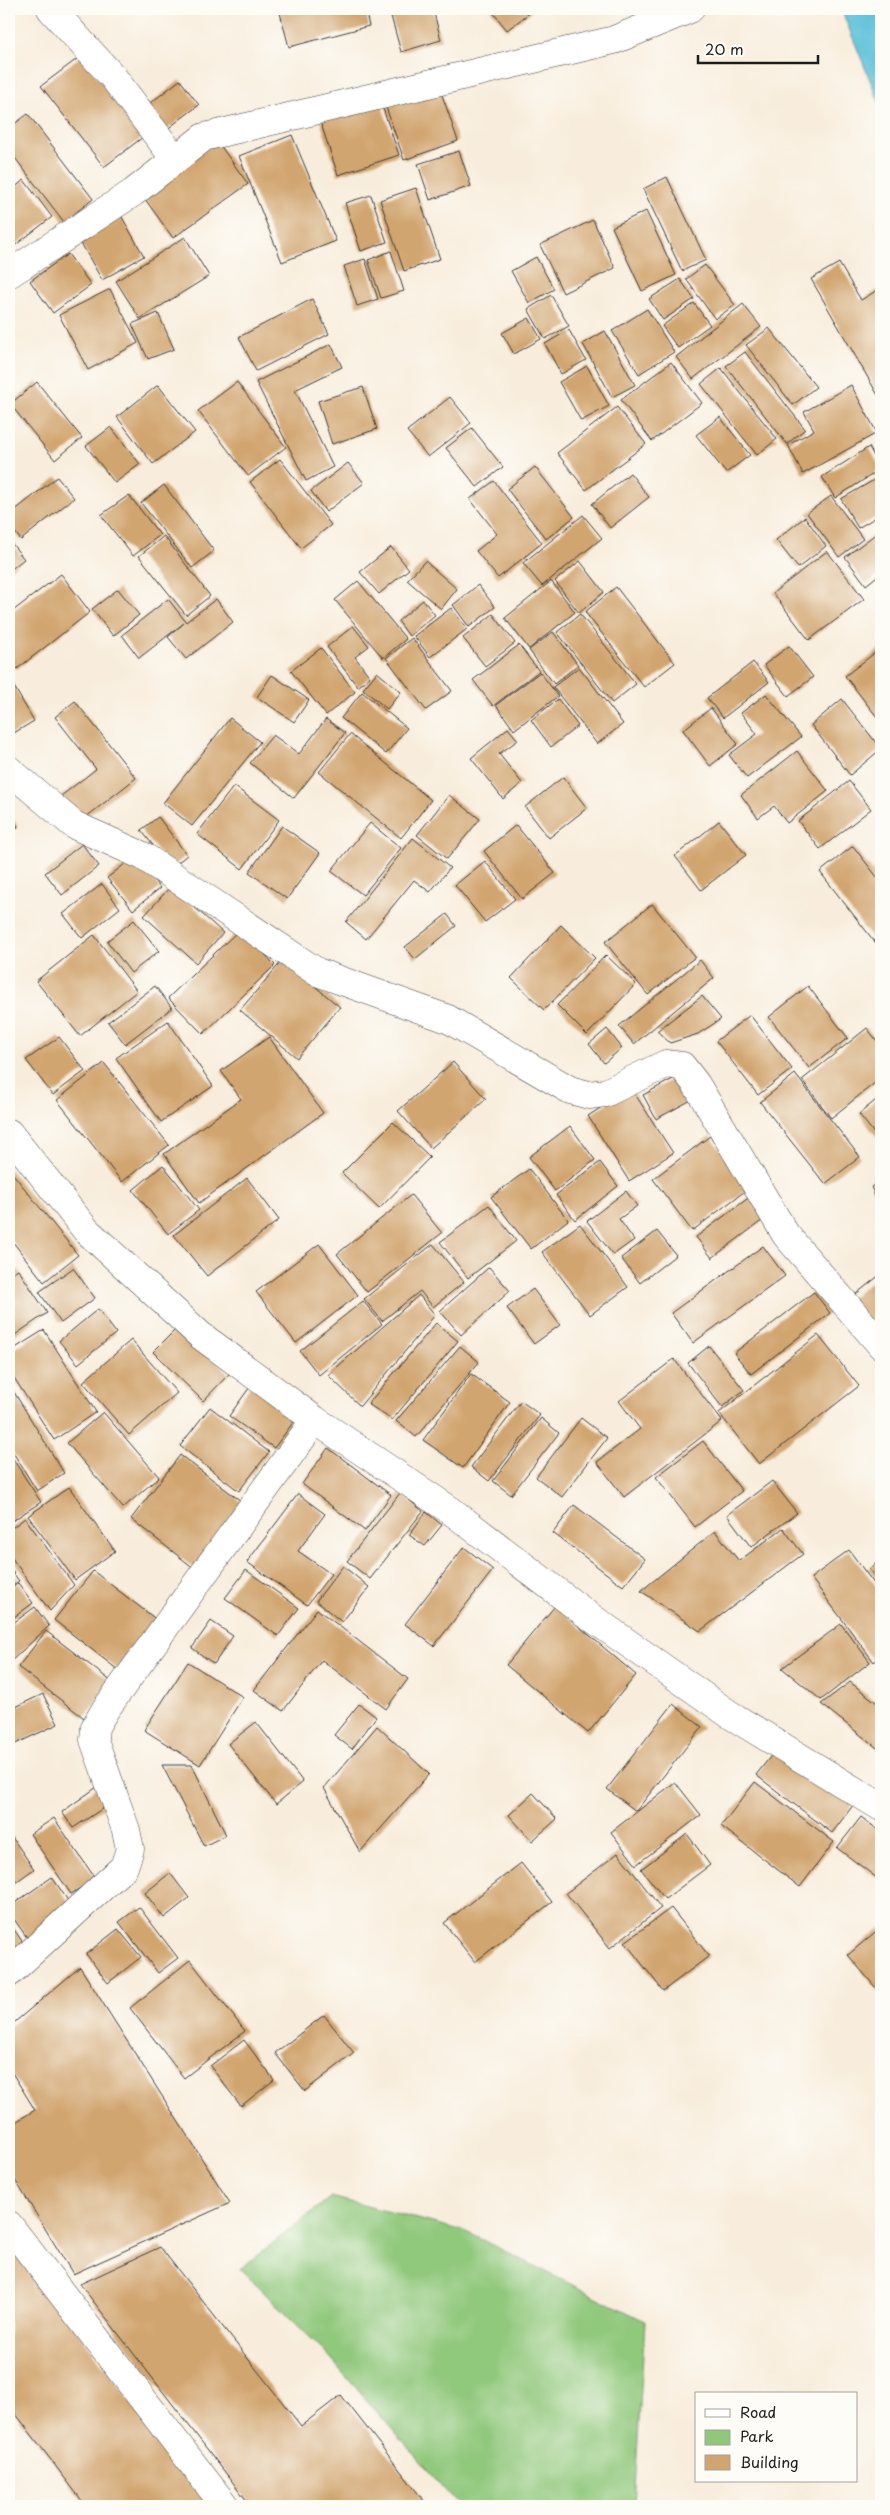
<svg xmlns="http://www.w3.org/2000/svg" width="890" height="2515" font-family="'Playpen Sans',sans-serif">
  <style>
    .green { fill: #90c87b; stroke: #56724c }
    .water { fill: #5ac0d8; stroke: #3b6e7a }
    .building { fill: #d1a56f }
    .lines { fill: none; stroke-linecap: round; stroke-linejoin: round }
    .minor-casing { stroke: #3d3b39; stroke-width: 29 }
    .minor { stroke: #fff; stroke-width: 28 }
  </style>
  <rect width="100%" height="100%" fill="#fdfcf7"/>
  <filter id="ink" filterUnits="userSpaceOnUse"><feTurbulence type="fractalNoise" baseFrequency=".02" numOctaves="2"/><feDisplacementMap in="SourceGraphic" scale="10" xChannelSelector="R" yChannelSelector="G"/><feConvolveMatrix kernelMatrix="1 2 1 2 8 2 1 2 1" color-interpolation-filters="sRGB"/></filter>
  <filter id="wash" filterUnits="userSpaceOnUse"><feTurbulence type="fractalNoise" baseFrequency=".0096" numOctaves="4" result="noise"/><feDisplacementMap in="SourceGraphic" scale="20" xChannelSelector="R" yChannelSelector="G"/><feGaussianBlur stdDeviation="1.12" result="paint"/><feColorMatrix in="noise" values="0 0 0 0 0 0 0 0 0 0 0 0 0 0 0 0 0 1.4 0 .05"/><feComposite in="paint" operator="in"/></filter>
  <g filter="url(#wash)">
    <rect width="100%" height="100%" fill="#f8eddc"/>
    <path class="green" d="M331,2197L464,2231L645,2321L634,2506H459L322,2349L240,2269Z"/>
    <path class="water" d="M841,9H881V107Z"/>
    <g id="blocks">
      <path class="building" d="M279,9H365L369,26L289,47Z
        M389,9H433L441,40L401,52Z
        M490,9H535L507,30Z
        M81,56L143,137L104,167L41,86Z
        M180,80L199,105L162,133L144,108Z
        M440,89L458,141L404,160L386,107Z
        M380,100L399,155L338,175L320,121Z
        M28,114L93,199L64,222L9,150V128Z
        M292,135L336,241L282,262L239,156Z
        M217,141L248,184L173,238L142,195Z
        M459,151L471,186L430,200L418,164Z
        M667,177L706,260L682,271L643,189Z
        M24,180L52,217L9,250V192Z
        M416,188L440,259L404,271L380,200Z
        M371,195L387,242L361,251L345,203Z
        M646,211L676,275L642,291L612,227Z
        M119,212L144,256L102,280L77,236Z
        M593,220L615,268L563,293L540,245Z
        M185,237L209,276L140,319L116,281Z
        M391,251L404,291L381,298L368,260Z
        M68,254L91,285L53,313L30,281Z
        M536,257L554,289L529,303L511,271Z
        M365,259L378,299L357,306L344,266Z
        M839,263L861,300L881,288V395L879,397L811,279Z
        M705,265L735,305L715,319L686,279Z
        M680,279L694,299L663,320L649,299Z
        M110,289L138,343L88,370L59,315Z
        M551,295L569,326L545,339L528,309Z
        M312,299L329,334L256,371L239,337Z
        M694,303L710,325L678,348L662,326Z
        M743,304L761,327L693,379L676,357Z
        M647,309L674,352L639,374L612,331Z
        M158,313L174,349L148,359L132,324Z
        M529,318L541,339L514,354L502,333Z
        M769,328L816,387L793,405L746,345Z
        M569,330L586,360L561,374L545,344Z
        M605,331L635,385L612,397L583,344Z
        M331,344L342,367L295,390L333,467L306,481L256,382Z
        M745,352L805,429L787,444L726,366Z
        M671,362L702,403L652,441L621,400Z
        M587,366L609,406L581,421L559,382Z
        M721,368L777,439L757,455L701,384Z
        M37,382L82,438L55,460L10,404Z
        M237,382L286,447L248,476L198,411Z
        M158,385L195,432L153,464L117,417Z
        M851,385L877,433L803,474L788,445L814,430L804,412Z
        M363,387L377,429L332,444L318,401Z
        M450,397L471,423L428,457L407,431Z
        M617,407L646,444L586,490L557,453Z
        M720,417L750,455L726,473L696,435Z
        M111,427L140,464L115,483L86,446Z
        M472,428L503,467L477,487L446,448Z
        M869,447L881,469L835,498L822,477Z
        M280,459L331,525L301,548L250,482Z
        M348,463L364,483L326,512L311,491Z
        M535,467L574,517L546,539L507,489Z
        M630,473L649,497L610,528L592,504Z
        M881,476V514L858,528L841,499Z
        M57,477L74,498L21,540L9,525V515Z
        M494,481L542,543L498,578L476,551L497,534L470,499Z
        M164,485L214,551L192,568L141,503Z
        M129,495L160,535L133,556L101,515Z
        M831,496L863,539L839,557L807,513Z
        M583,515L602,538L542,586L523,563Z
        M805,517L826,546L798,568L776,540Z
        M881,530V573L866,585L845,557Z
        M164,536L210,596L186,615L139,556Z
        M9,540L24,559L9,571Z
        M391,547L409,569L379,594L360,572Z
        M827,551L864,599L809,640L773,593Z
        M425,561L457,589L441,609L407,580Z
        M580,561L604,592L579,613L555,581Z
        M61,574L90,612L17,669L9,658V614Z
        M358,581L406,639L383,658L335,600Z
        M551,581L575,612L529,649L505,618Z
        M478,585L495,607L469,627L453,605Z
        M616,587L675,663L644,687L585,612Z
        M118,589L139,615L113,636L92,609Z
        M168,599L186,622L216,599L233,622L186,659L168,637L184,623L139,658L122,635Z
        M423,600L435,615L409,636L398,621Z
        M451,608L467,629L430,657L414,636Z
        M493,614L515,643L485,666L463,638Z
        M580,614L636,684L612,703L557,632Z
        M353,626L369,646L355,657L370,677L358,687L327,647Z
        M553,632L578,665L554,684L529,650Z
        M412,638L452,691L426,710L386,658Z
        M519,645L539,671L493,706L473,680Z
        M789,646L813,677L788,696L764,665Z
        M321,648L355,692L326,715L291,671Z
        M881,648V722L845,676Z
        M753,662L769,682L723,718L707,698Z
        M579,667L623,724L597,744L553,687Z
        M377,672L401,692L387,709L363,689Z
        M540,672L558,696L514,730L496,705Z
        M272,675L309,700L294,722L257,697Z
        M9,678L34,721L9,736Z
        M362,692L407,728L386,754L341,718Z
        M766,694L801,737L747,778L729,755L757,734L741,713Z
        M558,699L578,726L551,747L531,720Z
        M842,699L881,749L850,775L811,725Z
        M75,701L136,778L81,821L61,796L96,769L55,717Z
        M711,708L738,744L710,766L683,730Z
        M230,718L260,742L192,826L163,803Z
        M326,719L345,733L294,798L250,763L273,735L299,754Z
        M508,728L518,740L499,754L522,783L503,799L471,758Z
        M350,734L431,800L401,838L319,772Z
        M797,751L828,791L787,823L774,806L758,818L741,795Z
        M563,777L587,808L549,838L525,807Z
        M849,781L871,809L820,849L798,821Z
        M234,786L279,820L242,869L197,834Z
        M449,795L480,819L447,859L417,835Z
        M9,810L18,827L9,832Z
        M158,817L187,855L171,868L141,830Z
        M719,821L746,855L701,890L675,856Z
        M370,823L401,848L363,895L331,871Z
        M516,825L555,873L522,899L484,851Z
        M282,826L320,853L287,899L249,872Z
        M413,838L450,868L430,892L414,880L366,939L346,922Z
        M82,844L99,866L62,895L45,873Z
        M853,846L881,882V950L820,872Z
        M135,856L160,888L133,910L107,878Z
        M485,861L515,899L485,922L455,885Z
        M102,884L120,908L82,938L63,914Z
        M171,886L223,933L196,963L144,916Z
        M652,904L695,957L648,995L605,942Z
        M447,914L456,926L415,959L405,947Z
        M134,920L159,951L131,973L107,941Z
        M561,925L595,958L544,1010L511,978Z
        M240,929L275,965L203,1034L168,998Z
        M94,935L137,991L80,1036L36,981Z
        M606,955L636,984L587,1035L557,1005Z
        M283,960L340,1007L297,1058L240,1010Z
        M700,960L714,978L634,1044L619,1026Z
        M155,986L172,1008L125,1044L108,1022Z
        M808,986L848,1038L809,1068L769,1017Z
        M702,996L721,1019L698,1034L670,1043L657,1031Z
        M750,1015L792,1069L758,1095L716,1041Z
        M168,1021L213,1086L161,1122L116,1058Z
        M867,1028L881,1046V1078L831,1118L802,1080Z
        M607,1029L622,1048L604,1063L589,1044Z
        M59,1037L85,1071L53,1095L26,1060Z
        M269,1037L323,1113L199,1203L164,1154L241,1099L221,1071Z
        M453,1062L486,1099L431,1148L398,1111Z
        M104,1063L169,1145L122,1182L57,1100Z
        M684,1073L697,1097L656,1119L643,1095Z
        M795,1074L860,1157L825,1184L760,1102Z
        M631,1088L673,1153L629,1181L588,1116Z
        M881,1096V1132L876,1136L859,1114Z
        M393,1122L430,1157L379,1209L342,1173Z
        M570,1126L595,1160L555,1191L529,1157Z
        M710,1136L749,1188L692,1231L653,1179Z
        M600,1162L618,1186L575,1220L556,1195Z
        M163,1165L199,1210L168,1234L133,1190Z
        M9,1169L78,1255L44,1282L9,1237Z
        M529,1169L568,1220L531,1249L491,1197Z
        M247,1178L279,1220L207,1276L174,1235Z
        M881,1181V1208L871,1187Z
        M626,1191L637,1206L619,1219L634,1240L613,1255L587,1221Z
        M411,1195L442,1233L367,1292L337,1254Z
        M751,1196L767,1217L712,1258L696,1237Z
        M489,1205L516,1241L468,1278L440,1242Z
        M580,1224L628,1287L590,1315L542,1252Z
        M657,1231L676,1255L640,1283L621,1258Z
        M319,1244L358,1295L296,1343L256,1292Z
        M433,1244L464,1282L433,1307L420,1291L382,1321L364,1299Z
        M763,1246L785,1276L693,1343L671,1313Z
        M489,1267L510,1291L461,1335L440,1311Z
        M73,1268L95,1298L61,1323L39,1292Z
        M18,1269L47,1313L9,1339V1275Z
        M881,1274V1338L851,1298Z
        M533,1289L560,1325L534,1344L507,1308Z
        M814,1292L830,1313L751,1374L734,1353Z
        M419,1295L435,1315L360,1406L328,1375Z
        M363,1301L382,1324L319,1375L300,1351Z
        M98,1309L116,1333L78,1364L59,1341Z
        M436,1323L458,1341L392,1420L368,1404Z
        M180,1325L229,1374L203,1401L153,1352Z
        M44,1330L96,1412L54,1440L9,1370V1352Z
        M818,1335L859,1386L759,1464L719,1413Z
        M131,1340L177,1393L129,1435L83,1382Z
        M460,1346L479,1362L416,1437L396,1421Z
        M709,1346L744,1390L722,1407L688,1363Z
        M674,1359L722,1421L624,1497L597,1462L640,1429L619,1401Z
        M471,1374L510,1402L463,1468L423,1440Z
        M9,1384L64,1473L37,1491L9,1446Z
        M252,1384L298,1416L274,1448L229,1416Z
        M521,1401L540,1415L489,1481L471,1467Z
        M210,1407L269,1452L239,1491L180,1446Z
        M103,1412L159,1477L123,1508L67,1443Z
        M541,1418L559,1433L511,1495L493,1481Z
        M581,1418L607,1438L562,1497L536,1477Z
        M703,1441L742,1491L695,1527L656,1477Z
        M328,1448L391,1495L365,1531L302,1484Z
        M9,1453L41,1502L9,1523Z
        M180,1455L245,1504L195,1569L131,1519Z
        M772,1481L797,1513L751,1547L727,1515Z
        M69,1487L115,1551L75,1580L28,1516Z
        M400,1493L423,1511L370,1579L347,1561Z
        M298,1494L325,1514L298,1551L331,1574L307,1605L247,1562Z
        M574,1505L645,1559L623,1586L553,1533Z
        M426,1512L442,1525L425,1546L409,1535Z
        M25,1518L74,1585L50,1611L9,1554V1530Z
        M783,1528L803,1554L700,1631L641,1591L715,1531L739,1561Z
        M464,1547L493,1570L434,1646L405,1624Z
        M849,1550L881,1593V1656L874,1662L811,1578Z
        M881,1560V1586L869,1569Z
        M343,1566L369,1587L342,1622L316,1601Z
        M9,1567L19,1581L9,1588Z
        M246,1570L299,1608L278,1636L225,1598Z
        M93,1571L157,1620L118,1670L54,1620Z
        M18,1583L33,1603L9,1621V1590Z
        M555,1606L636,1675L588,1733L506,1665Z
        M35,1607L49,1626L9,1663V1626Z
        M317,1609L408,1679L386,1709L322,1660L283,1711L254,1690Z
        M211,1621L233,1636L214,1664L192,1648Z
        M841,1624L870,1662L821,1700L782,1668Z
        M46,1631L112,1682L84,1718L18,1667Z
        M188,1662L243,1697L200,1765L144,1730Z
        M850,1682L881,1706V1751L821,1704Z
        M43,1694L58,1724L9,1747V1710Z
        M359,1704L376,1717L352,1749L334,1735Z
        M673,1704L702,1727L636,1811L607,1789Z
        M256,1722L303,1782L276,1804L228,1744Z
        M377,1726L429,1774L360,1852L324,1788Z
        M778,1747L854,1804L832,1833L756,1775Z
        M162,1765H192L226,1835L204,1846Z
        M675,1782L701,1815L636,1865L611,1832Z
        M755,1782L834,1842L800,1887L721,1826Z
        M97,1787L108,1805L73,1828L62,1812Z
        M533,1793L557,1819L532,1841L509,1815Z
        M861,1817L881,1832V1881L837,1848Z
        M54,1818L95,1878L71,1894L30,1834Z
        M9,1833L34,1869L9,1887Z
        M687,1834L710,1865L665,1899L641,1869Z
        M618,1853L661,1908L610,1948L566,1893Z
        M521,1863L552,1902L475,1962L444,1923Z
        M170,1873L189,1898L164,1918L145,1893Z
        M52,1877L73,1908L28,1939L9,1912V1907Z
        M139,1907L178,1958L158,1973L119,1922Z
        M671,1908L709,1956L663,1991L625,1942Z
        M9,1922L26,1947L9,1959Z
        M881,1927V1994L848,1955Z
        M118,1929L141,1957L108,1983L86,1954Z
        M190,1960L245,2031L184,2078L130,2008Z
        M80,1967L230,2203L73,2274L9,2170V2126L35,2110L9,2068V2027Z
        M324,2015L354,2053L305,2091L275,2053Z
        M244,2040L274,2080L241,2106L210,2066Z
        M9,2241L211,2506H86L9,2405Z
        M160,2247L301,2426L341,2395L428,2506H251L80,2284Z"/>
    </g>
  </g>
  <g filter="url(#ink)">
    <use href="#blocks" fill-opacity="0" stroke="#3d3b39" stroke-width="1"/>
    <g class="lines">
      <g class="minor-casing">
        <path id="minor" d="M51,9L113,77L175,159
          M9,274L134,192L204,137L614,40L690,9
          M9,770L74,825L143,856L317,972L448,1019L570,1090L589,1095L605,1093L666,1064L682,1066L696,1084L786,1235L881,1345
          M9,1133L86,1230L200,1335L315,1420L450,1510L585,1613L729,1714L881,1807
          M9,1973L124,1867L130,1849L126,1830L94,1740L95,1727L105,1710L315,1420
          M9,2225L225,2506"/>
      </g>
      <use href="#minor" class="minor"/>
    </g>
  </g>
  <rect width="890" height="2515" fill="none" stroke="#fdfcf7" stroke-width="30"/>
  <rect x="695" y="2392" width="162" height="90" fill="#fdfcf7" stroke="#a3a29f"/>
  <rect x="705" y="2409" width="25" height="8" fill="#ffffff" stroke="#a3a29f"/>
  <text x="740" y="2418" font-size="15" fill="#1c1c1c">Road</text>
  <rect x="705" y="2430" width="25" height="15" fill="#90c87b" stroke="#a3a29f"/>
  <text x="740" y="2442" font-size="15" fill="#1c1c1c">Park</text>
  <rect x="705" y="2455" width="25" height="15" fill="#d1a56f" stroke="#a3a29f"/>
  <text x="740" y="2468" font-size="15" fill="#1c1c1c">Building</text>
  <path d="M698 55v8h120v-8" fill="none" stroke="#1c1c1c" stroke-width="2.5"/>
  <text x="705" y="55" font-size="15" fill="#1c1c1c" stroke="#fdfcf7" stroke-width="4" paint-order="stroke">20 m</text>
</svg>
